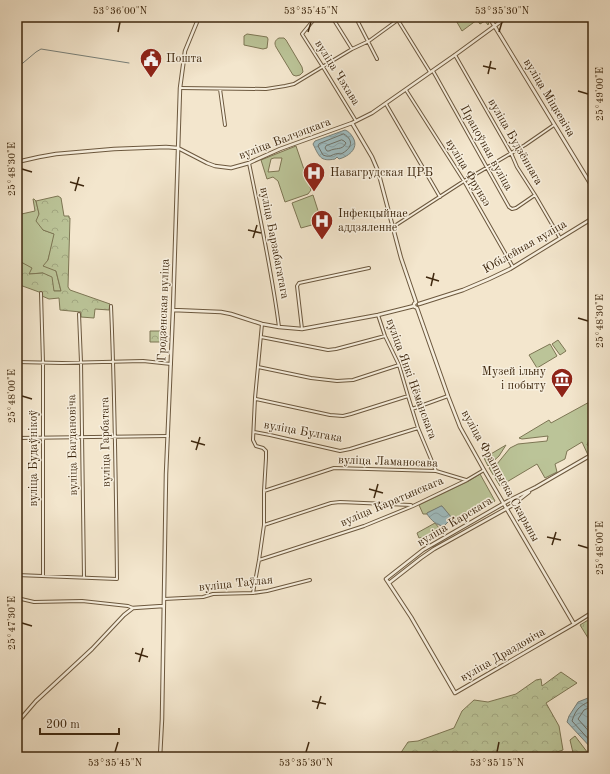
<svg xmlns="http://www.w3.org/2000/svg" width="610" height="774" font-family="'Old Standard TT',serif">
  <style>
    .green { fill: #bbc498; stroke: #7d7654; fill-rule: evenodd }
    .forest { fill: url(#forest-crowns); stroke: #7d7654 }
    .park { fill: url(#park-tufts); stroke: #7d7654 }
    .water { fill: url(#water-waves); stroke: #79817a }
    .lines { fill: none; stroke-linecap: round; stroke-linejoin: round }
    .shore { stroke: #6f7268; stroke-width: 1 }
    .stream { stroke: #79817a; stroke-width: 1 }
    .minor-casing { stroke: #6c583e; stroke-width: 4 }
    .tertiary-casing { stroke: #6c583e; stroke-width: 4.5 }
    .minor { stroke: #f7efde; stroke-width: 2 }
    .tertiary { stroke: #f7efde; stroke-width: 2.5 }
    .ticks { fill: none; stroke: #3f280f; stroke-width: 1.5 }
    .labels { text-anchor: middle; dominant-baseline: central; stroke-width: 3; stroke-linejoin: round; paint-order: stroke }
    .poi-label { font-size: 12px; fill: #3f280f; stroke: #f7efde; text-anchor: start }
    .street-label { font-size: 12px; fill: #3f280f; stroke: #f7efde }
    .neatline { fill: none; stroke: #3f280f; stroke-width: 1.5 }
    .ticks-label { font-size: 10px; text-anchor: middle; fill: #3f280f }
  </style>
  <defs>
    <pattern id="forest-crowns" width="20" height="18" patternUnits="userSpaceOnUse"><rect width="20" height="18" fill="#bbc498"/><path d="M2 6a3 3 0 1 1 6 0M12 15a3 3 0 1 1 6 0" fill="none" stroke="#a2a882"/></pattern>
    <pattern id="park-tufts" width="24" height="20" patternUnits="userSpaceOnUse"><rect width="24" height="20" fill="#bbc498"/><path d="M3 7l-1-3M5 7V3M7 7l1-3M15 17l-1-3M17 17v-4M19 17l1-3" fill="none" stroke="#a2a882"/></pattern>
    <pattern id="water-waves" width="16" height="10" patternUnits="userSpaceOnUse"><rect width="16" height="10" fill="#9fbdc1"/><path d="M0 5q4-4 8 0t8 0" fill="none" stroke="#8aa2a5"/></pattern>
  </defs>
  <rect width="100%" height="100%" fill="#f3e6cd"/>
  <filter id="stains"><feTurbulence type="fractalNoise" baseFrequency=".005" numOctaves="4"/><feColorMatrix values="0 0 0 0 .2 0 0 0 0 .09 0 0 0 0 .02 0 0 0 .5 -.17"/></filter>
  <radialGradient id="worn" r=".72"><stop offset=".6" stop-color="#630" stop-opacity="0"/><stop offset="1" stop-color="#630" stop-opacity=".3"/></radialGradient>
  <path class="green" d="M454,17H486L489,22L488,25L485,21L480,24L477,20L462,31Z
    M247,34L267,37L268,39L267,48L263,49L244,45V36Z
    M279,38H284L286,40L302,67L303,72L300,75L296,76L293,75L276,47C274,43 275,40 279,38Z
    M296,146L311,190L308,194L285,202L278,181L273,177L267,179L261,160ZM274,158H282L279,171L268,172L271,159Z
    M313,195L321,220L319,223L301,228L292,203Z
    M33,199H34L36,201L43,230L55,234L48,260L56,271L61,291H54L43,273L29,274L21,262L17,267V215L35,211Z
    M558,340L566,351L560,355L552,344Z
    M550,344L557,356L537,368L529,355Z
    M593,400V438L589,440L587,445L593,449V452L588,455L582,442L567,451L565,459L555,464L557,472L545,478L537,464L500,486L489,468L497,464L510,448L518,444L547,441L548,436L522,439L519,438L549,420L551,423Z
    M506,445L499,456L488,466L484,458Z
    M480,474L495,501L456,524L442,506L427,513V514H423L419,505L467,482Z"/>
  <path class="forest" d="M58,196L61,198L64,216H69V218H70L68,287L70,290L110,304L109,310L95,309L94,318L81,317V312L60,310L59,298L49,299L42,296V292H39L17,284V267L21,262L32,268L29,274L43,273L52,277L54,291H61L56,271L43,266L48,260L54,234L43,230L36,221L39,214L36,201Z
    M150,331H161V342H150Z
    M435,523L439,528L433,536L419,538L417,533Z
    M561,672L577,683L546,703L559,726L563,750L541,757H398L408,742L418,741L454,728L462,711L474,700L488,702L516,694L536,680L541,679L542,686Z
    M575,736L591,757H574L570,740Z"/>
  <path class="park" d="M593,617V646L580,625Z"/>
  <path class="water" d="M345,130C348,131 350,133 352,136C360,147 350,156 339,159L337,157L335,159C320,162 319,156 313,144L315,141Z
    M441,506H442L452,518L444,526C437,526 431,520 427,514V513Z
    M593,696V750L567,722L569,716L578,702Z"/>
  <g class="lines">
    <path class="shore" d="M344,134C355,141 351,149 341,154C332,152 332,159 323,155L318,146L319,144Z
      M342,140L344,141L346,143C342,151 336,147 329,151H327L325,148L326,146Z
      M593,700C581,705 576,708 572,721L593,744
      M593,706L584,710L578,719L593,736"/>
    <path class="stream" d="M17,68L36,52L41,49L129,63"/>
    <g class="minor-casing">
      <path id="minor" d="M316,17L302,34L323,67L356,121
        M332,17L352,49
        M396,17L430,72
        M356,18L377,59
        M455,55L511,153L517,167L535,195L560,238
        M433,71L509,207L512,209L516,208L535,195
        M180,88L266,89L285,86L294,84L352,49L369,41L402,17
        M220,89L225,125
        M406,90L464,181L513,267
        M386,104L440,197
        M249,163C260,217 272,272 279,327
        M393,227L464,181L525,145L554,125
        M41,293L43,363V575
        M79,314L81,362L84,577
        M378,315L385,336L399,365L408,396L418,428L436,471
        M302,329L297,286L299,283L369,268
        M261,337L328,350L336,349L385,336
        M17,362L62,363L143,361L171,364
        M258,367L311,378L337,381L353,380L399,365
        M256,399L330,415L343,416L351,414L408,396
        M412,409L448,396
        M254,432L270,435L340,451L350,449L418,428
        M17,438L168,436
        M264,491L334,468L436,471L466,480
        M264,525L331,503L340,502L411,505
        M259,560L364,526L413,506L467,480L484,470
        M17,575L117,579C116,488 115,397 111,306
        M253,593L259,560L264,525V491L266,458V451L263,448L256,446L253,440L255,398L262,324
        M17,598L34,602L82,601L128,606L133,608
        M164,599L203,597L213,594L253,593L267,591L310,580"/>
    </g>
    <g class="tertiary-casing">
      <path id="tertiary" d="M489,17L593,188
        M352,123L372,157L378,171L401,258L416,302
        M17,162L39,157L56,154L114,149L166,147L178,148L207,163L215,166L231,168L249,163L280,149L352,123L372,113L455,55L507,17
        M416,302L414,304V306L415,307L417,308L448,396L460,427L484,470L574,624
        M419,304L463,290L489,279L510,269L593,218
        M173,310L221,312L231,314L262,324L279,327L302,329L378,315L414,306
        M593,454L536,487L508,501L423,550L386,579L411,617L455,693L574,624L593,612
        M389,583L421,558L434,549L511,506L529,492
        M17,723L36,701L92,649L124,615L133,608L163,606
        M160,757L162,719L166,474L173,310L180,88L185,51L199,17"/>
    </g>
    <use href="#minor" class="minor"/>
    <use href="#tertiary" class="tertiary"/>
  </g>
  <path class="ticks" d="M118,32L120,22M308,32L311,22M499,32L502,22M483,66L496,69M488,74L491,61M578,91L588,94M22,169L32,172M70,182L84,186M75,191L79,177M248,230L261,233M253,238L257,225M426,277L439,281M431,286L434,273M578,318L588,321M22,396L32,399M191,441L205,445M196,450L200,437M369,489L383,493M374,498L378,484M547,537L561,540M552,545L556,532M578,545L588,548M22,623L32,626M135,653L148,657M139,662L143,648M312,701L326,704M317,709L321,696M115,752L118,742M306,752L309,742M497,752L499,742"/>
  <defs>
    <g id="civic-pin" transform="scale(1.15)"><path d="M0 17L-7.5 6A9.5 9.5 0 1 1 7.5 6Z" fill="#8f2418" stroke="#f7efde"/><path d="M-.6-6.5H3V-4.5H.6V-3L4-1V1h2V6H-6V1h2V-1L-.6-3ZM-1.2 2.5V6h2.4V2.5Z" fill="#fff"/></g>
    <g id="hospital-pin" transform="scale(1.15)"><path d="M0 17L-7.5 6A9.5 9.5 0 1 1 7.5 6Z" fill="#8f2418" stroke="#f7efde"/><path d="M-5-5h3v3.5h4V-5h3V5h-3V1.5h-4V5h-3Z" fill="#fff"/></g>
    <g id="museum-pin" transform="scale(1.15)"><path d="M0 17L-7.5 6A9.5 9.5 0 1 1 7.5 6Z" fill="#8f2418" stroke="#f7efde"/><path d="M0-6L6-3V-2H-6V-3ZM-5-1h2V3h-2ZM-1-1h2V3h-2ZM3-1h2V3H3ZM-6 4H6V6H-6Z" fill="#fff"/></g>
  </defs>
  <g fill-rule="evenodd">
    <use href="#civic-pin" x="151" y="59"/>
    <use href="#hospital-pin" x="314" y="173"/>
    <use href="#hospital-pin" x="322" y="221"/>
    <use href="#museum-pin" x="562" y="379"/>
  </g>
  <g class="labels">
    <g class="poi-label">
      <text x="166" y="59">Пошта</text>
      <text x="330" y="173">Навагрудская ЦРБ</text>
      <text x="338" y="214">Інфекцыйнае<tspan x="338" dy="14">аддзяленне</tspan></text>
      <text x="546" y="372" text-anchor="end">Музей ільну<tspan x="546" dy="14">і побыту</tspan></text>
    </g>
    <g class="street-label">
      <text transform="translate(337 73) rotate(58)">вуліца Чэхава</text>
      <text transform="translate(549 98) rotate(59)">вуліца Міцкевіча</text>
      <text transform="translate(285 139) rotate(-21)">вуліца Валчэцкага</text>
      <text transform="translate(515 142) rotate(60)">вуліца Будзённага</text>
      <text transform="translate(486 148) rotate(61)">Працоўная вуліца</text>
      <text transform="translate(468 173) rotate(59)">вуліца Фрунзэ</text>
      <text transform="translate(274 243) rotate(79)">вуліца Барзабагатага</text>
      <text transform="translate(525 247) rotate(-30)">Юбілейная вуліца</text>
      <text transform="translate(164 310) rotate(-88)">Гродзенская вуліца</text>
      <text transform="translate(411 379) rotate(70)">вуліца Янкі Нёманскага</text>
      <text transform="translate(303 432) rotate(10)">вуліца Булгака</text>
      <text transform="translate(106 442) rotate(-91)">вуліца Гарбатага</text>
      <text transform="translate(73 445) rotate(-91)">вуліца Багдановіча</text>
      <text transform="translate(34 458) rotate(-90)">вуліца Будаўнікоў</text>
      <text transform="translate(388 462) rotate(2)">вуліца Ламаносава</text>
      <text transform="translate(500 476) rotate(61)">вуліца Францыска Скарыны</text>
      <text transform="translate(392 502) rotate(-23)">вуліца Каратынскага</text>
      <text transform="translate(455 522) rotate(-31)">вуліца Карскага</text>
      <text transform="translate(236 584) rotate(-6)">вуліца Таўлая</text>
      <text transform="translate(503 655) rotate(-30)">вуліца Драздовіча</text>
    </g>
  </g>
  <rect width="610" height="774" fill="none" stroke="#f3e6cd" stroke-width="44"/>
  <path d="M40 728v6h79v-6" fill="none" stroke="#3f280f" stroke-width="2"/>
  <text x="46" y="728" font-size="12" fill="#3f280f" stroke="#f7efde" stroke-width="3" paint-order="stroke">200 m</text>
  <rect x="22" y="22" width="566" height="730" class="neatline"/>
  <g class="ticks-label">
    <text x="120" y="14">53°36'00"N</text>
    <text x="311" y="14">53°35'45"N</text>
    <text x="502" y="14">53°35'30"N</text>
    <text transform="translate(599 94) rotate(-90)" y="4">25°49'00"E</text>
    <text transform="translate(11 169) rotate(-90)" y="4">25°48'30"E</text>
    <text transform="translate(599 321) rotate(-90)" y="4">25°48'30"E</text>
    <text transform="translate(11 396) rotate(-90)" y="4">25°48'00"E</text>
    <text transform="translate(599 548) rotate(-90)" y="4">25°48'00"E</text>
    <text transform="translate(11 623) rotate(-90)" y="4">25°47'30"E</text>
    <text x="115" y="766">53°35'45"N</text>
    <text x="306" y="766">53°35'30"N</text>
    <text x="497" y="766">53°35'15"N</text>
  </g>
  <rect width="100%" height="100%" filter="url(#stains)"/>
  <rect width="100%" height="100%" fill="url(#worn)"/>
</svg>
